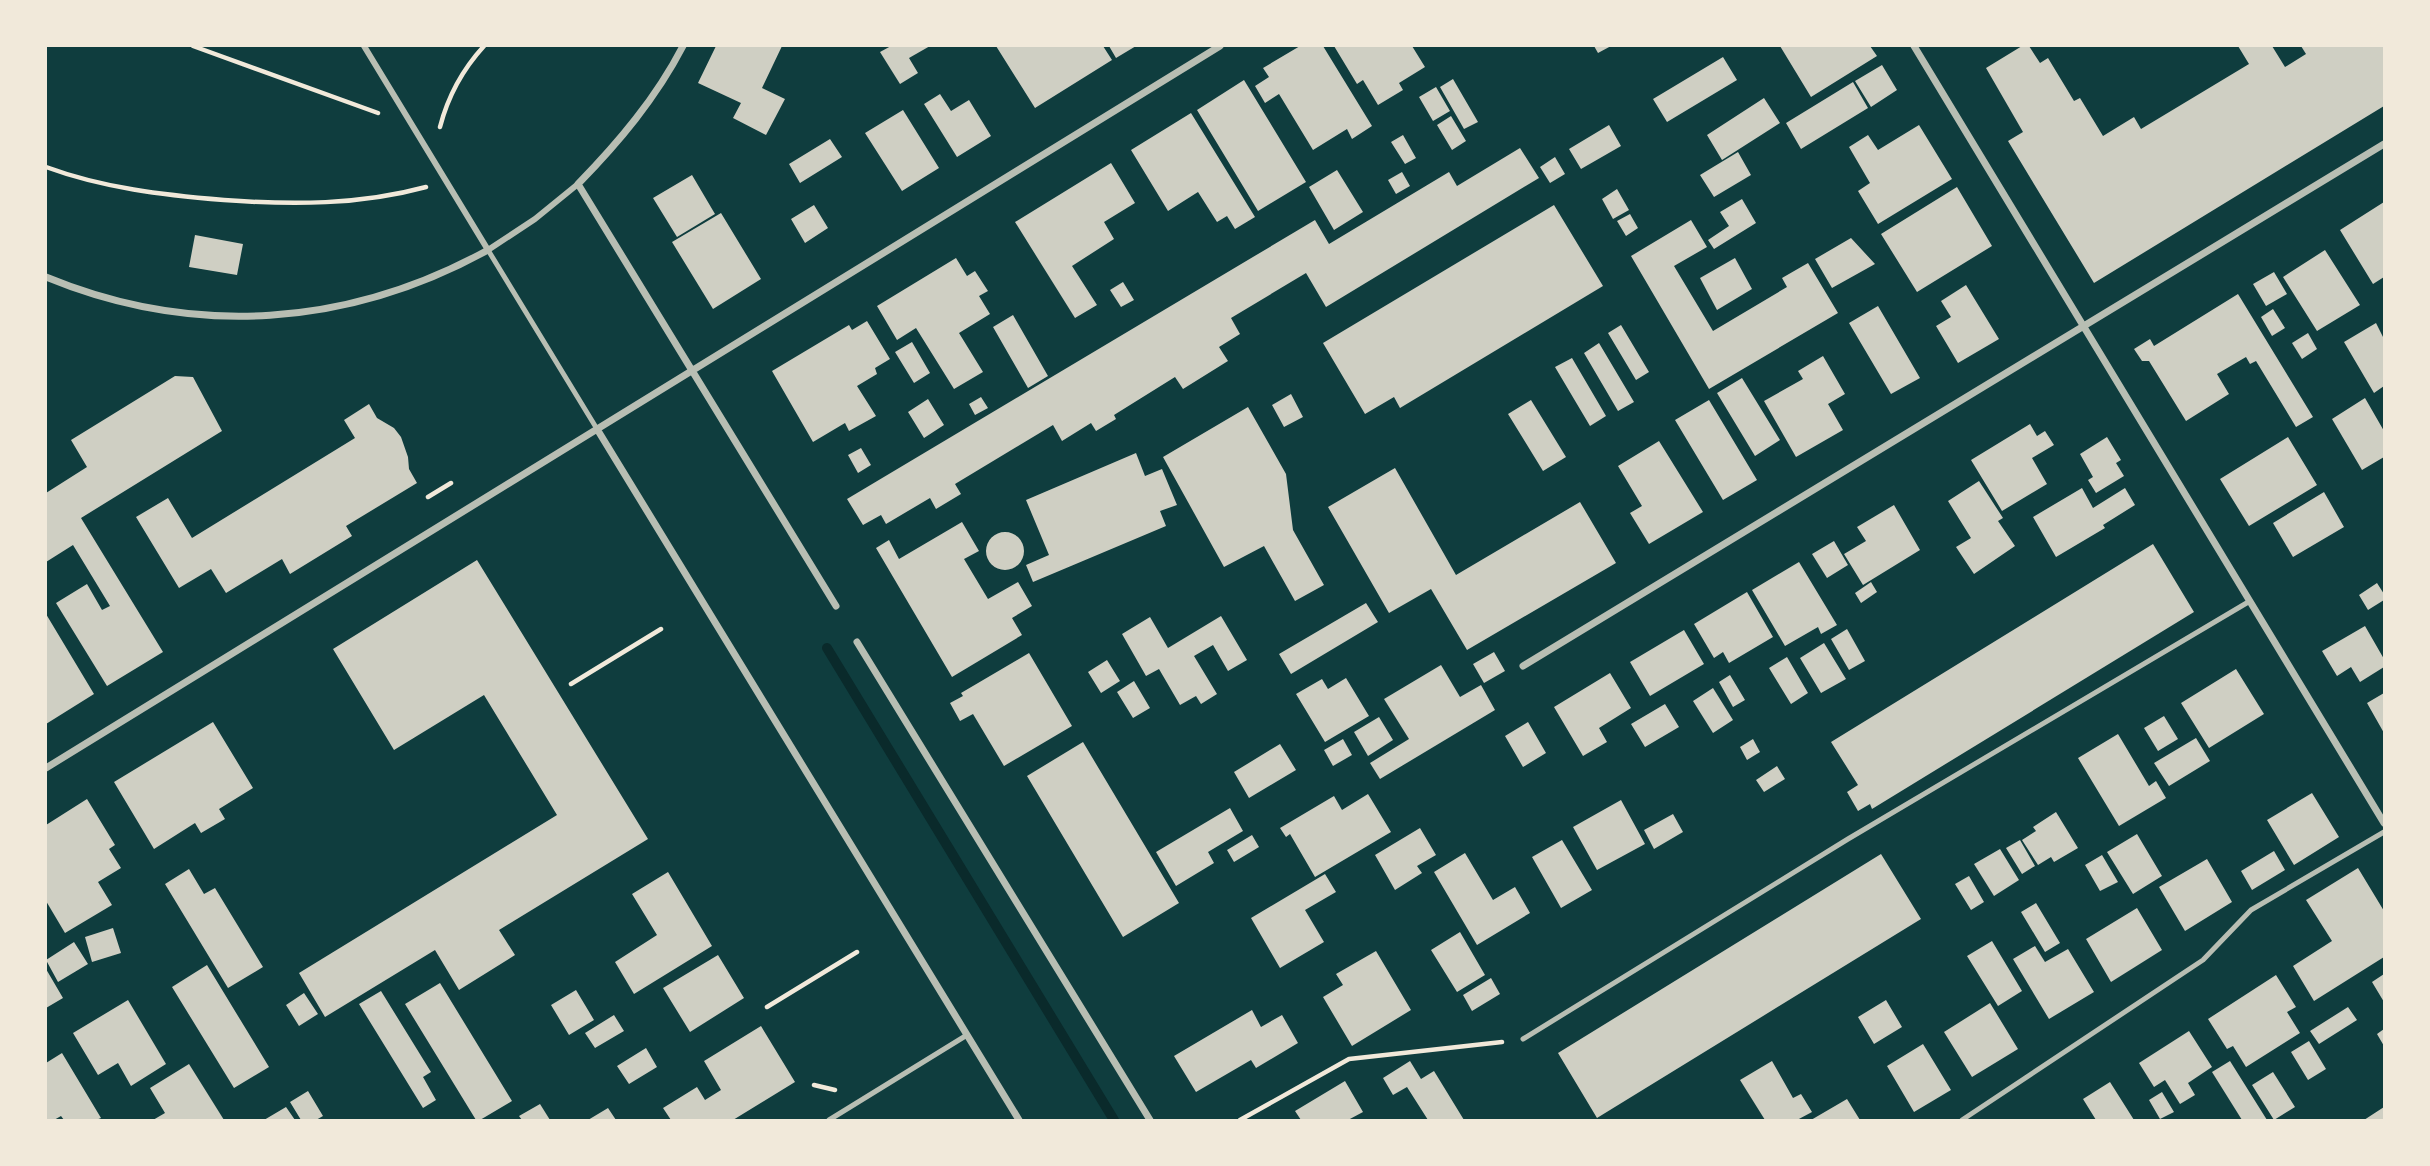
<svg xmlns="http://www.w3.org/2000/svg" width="2430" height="1166" font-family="Arial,sans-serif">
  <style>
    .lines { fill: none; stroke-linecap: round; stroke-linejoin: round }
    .stream { stroke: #0a2a2b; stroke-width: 10 }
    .building { fill: #cfcfc3 }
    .path { stroke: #f1e9da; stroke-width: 4.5 }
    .service { stroke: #b8beb3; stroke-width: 5 }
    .pedestrian { stroke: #b8beb3; stroke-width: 6 }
    .minor { stroke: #b8beb3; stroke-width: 7 }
  </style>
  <rect width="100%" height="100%" fill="#0f3d3e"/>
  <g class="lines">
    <path class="stream" d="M827,648L1114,1120"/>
  </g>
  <path class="building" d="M716,46H782L762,88L785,99L766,135L733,118L741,103L698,83Z
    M891,46H930L909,58L918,73L900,84L880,52Z
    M996,46H1103L1112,60L1035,108Z
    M1109,46H1136L1116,58Z
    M1300,46H1323L1372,126L1352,139L1347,129L1313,150L1279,94L1265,103L1255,86L1269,77L1263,68Z
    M1334,46H1412L1425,67L1399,83L1403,90L1378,105L1363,80L1357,84Z
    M1594,46H1611L1598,53Z
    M1780,46H1870L1877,56L1811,97Z
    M2022,46H2029L2040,63L2048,58L2074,101L2080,98L2103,136L2134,117L2141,129L2249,64L2238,46H2272L2285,67L2306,54L2301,46H2384V106L2094,283L2008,141L2023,132L1986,68Z
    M1723,57L1737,80L1667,122L1653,99Z
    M1882,65L1897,90L1871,107L1855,81Z
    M1453,79L1478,122L1464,129L1440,87Z
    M1244,80L1306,182L1258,211L1197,110Z
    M1853,82L1868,108L1801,149L1786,123Z
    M1436,87L1450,111L1433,121L1419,97Z
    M940,94L951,111L969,100L991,136L957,157L924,104Z
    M1764,98L1780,123L1722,160L1707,135Z
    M903,110L939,168L902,191L865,133Z
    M1191,113L1255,217L1235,229L1227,216L1217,222L1198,192L1168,211L1131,150Z
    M1451,116L1466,141L1452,150L1437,125Z
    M1609,125L1621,146L1581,169L1569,149Z
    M1919,125L1952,179L1878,224L1858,191L1870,183L1849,147L1868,135L1878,150Z
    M1403,135L1416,158L1405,164L1391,142Z
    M830,139L842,157L800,183L789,164Z
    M1520,148L1539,178L1326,307L1306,273L1231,318L1240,334L1219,347L1228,361L1183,389L1175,377L1114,415L1116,419L1096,431L1091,423L1062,441L1053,425L955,484L961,494L936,509L930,498L886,524L881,515L863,525L847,499L1315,220L1329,244L1449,172L1457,186Z
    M1738,152L1751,175L1714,197L1700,175Z
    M1555,157L1565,174L1550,183L1540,167Z
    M1111,163L1135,203L1104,222L1114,239L1072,266L1097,305L1075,318L1015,222Z
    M1337,170L1363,212L1334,230L1309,187Z
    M1402,172L1410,186L1396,194L1388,180Z
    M692,175L715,214L677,237L653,198Z
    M1957,187L1992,246L1917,292L1881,234Z
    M1617,189L1629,210L1613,219L1602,199Z
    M1742,199L1756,223L1714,249L1708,240L1729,226L1720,212Z
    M2384,202V277L2373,284L2340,230Z
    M814,205L828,228L805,243L791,219Z
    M1554,205L1603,286L1400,408L1394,397L1365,414L1323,343Z
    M721,213L761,279L713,309L672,242Z
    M1630,214L1638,228L1626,236L1617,221Z
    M1691,220L1707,247L1674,266L1713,331L1787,287L1782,278L1808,263L1838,313L1709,389L1631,256Z
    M195,235L243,244L237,275L189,267Z
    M1851,238L1875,264L1832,288L1815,259Z
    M2325,250L2360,305L2317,331L2283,277Z
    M956,258L967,276L975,271L988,291L979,296L990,314L959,333L983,372L954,389L916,328L897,340L877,306Z
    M1735,258L1752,289L1717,310L1700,278Z
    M2274,272L2287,294L2266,306L2253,284Z
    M1123,282L1134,300L1121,307L1110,290Z
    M1966,285L1999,339L1958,363L1936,326L1951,317L1941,301Z
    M2238,294L2313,417L2296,427L2256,361L2250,364L2246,357L2217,374L2229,394L2186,421L2149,361H2142L2134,349L2150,339L2154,346Z
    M1878,306L1920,378L1891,394L1849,323Z
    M2273,309L2285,328L2272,336L2261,317Z
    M1013,315L1048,376L1028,388L993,327Z
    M867,321L890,359L875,368L877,374L857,386L876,416L849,431L845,423L813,442L772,371L849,325L852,330Z
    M2376,323L2384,339V386L2374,393L2344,342Z
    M1621,325L1649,372L1636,380L1608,333Z
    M2308,333L2317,349L2302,359L2292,343Z
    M912,342L930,373L914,383L895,352Z
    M1599,343L1634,402L1618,411L1584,353Z
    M1823,356L1845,394L1828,404L1843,430L1796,457L1764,401L1803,379L1798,371Z
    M1572,358L1606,416L1590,426L1555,367Z
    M175,376L193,377L222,431L81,518L163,652L107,686L56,603L87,584L102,610L110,606L73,545L46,562V493L87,467L71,440Z
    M1742,378L1780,440L1755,456L1717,393Z
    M1291,394L1303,417L1284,427L1272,405Z
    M981,397L988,408L975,415L969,404Z
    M2365,398L2384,431V457L2362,470L2332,419Z
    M928,399L944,425L924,438L908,412Z
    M1531,400L1566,457L1543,471L1508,414Z
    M1709,400L1757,480L1723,500L1675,420Z
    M369,404L377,418L394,428L401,437L408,457L409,469L417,483L346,526L352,536L290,574L282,559L226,593L211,569L179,588L136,517L168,498L192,538L355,438L344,420Z
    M1248,407L1286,474L1293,530L1324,585L1295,601L1264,546L1224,567L1163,457Z
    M2030,424L2037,436L2045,431L2054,445L2032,458L2047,484L2002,511L1971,460Z
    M2107,437L2121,460L2116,463L2124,476L2096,493L2088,480L2093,477L2080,454Z
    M2288,437L2317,485L2249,526L2220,479Z
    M1659,441L1703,512L1649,544L1630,513L1642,506L1618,466Z
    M861,448L871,465L858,473L848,455Z
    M1136,453L1145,476L1162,469L1177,505L1160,511L1166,526L1033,582L1026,565L1049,555L1026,500Z
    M1395,468L1456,575L1580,502L1616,563L1467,650L1431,589L1389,613L1328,507Z
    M1979,481L2003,518L1998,521L2015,546L1974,574L1956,547L1971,538L1948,501Z
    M2082,488L2093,508L2125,488L2135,505L2103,525L2105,528L2056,557L2033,517Z
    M2324,492L2344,527L2293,557L2273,523Z
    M1894,505L1920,550L1863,585L1844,554L1866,541L1857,527Z
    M962,522L979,551L964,559L988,599L1018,582L1032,606L1012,618L1022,635L952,677L876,548L889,540L899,559Z
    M986 551a19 19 0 1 1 38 0a19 19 0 1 1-38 0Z
    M1834,541L1848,565L1827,578L1812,554Z
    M2153,544L2194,612L1872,809L1870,804L1858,811L1847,792L1858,785L1831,742Z
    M477,560L648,839L499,930L515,955L459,990L435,950L325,1017L299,973L557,815L484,695L394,750L333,649Z
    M1799,562L1837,625L1821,634L1818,627L1785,646L1752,590Z
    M1871,582L1877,592L1861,603L1855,593Z
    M2377,583L2384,594V600L2368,610L2359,595Z
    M1747,592L1773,637L1729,663L1723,652L1714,658L1694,624Z
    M1366,603L1378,622L1291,674L1279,654Z
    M46,614L94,694L46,724Z
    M1221,616L1247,660L1228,671L1213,645L1194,656L1217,694L1201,704L1196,696L1180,705L1159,669L1146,676L1122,634L1150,617L1168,648Z
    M2365,626L2384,659V667L2360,682L2351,667L2337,676L2322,651Z
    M1847,629L1865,661L1849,670L1831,639Z
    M1684,630L1704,664L1650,696L1630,662Z
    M1824,643L1846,679L1821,693L1800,658Z
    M1494,652L1505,671L1484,683L1473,664Z
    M1029,653L1072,726L1004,766L973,714L960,721L950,703L963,696L961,693Z
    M1787,657L1808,693L1791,704L1769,668Z
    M1107,660L1120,681L1101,693L1088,672Z
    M1441,665L1460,697L1481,685L1495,710L1380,779L1370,763L1409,739L1384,699Z
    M2236,669L2264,714L2209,748L2181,703Z
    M1610,673L1631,708L1599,728L1607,742L1583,756L1554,707Z
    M1730,675L1745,700L1733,707L1719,682Z
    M1346,678L1369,716L1325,742L1296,694L1322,679L1328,689Z
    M1134,681L1150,708L1133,718L1117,692Z
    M1713,688L1733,720L1713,733L1693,701Z
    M2384,693V733L2367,703Z
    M1665,704L1679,727L1645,747L1631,724Z
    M2164,716L2178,739L2158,751L2144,728Z
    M1379,717L1393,740L1368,756L1354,732Z
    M213,722L253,788L219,809L225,819L201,833L195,823L154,849L114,782Z
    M1528,722L1546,753L1523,767L1505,736Z
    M2118,734L2149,786L2156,781L2166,798L2119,826L2078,758Z
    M2196,738L2210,761L2169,786L2154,763Z
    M1343,739L1352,755L1333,766L1324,750Z
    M1753,739L1760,752L1747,760L1740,747Z
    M1083,742L1179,903L1123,937L1027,776Z
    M1280,744L1296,770L1249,798L1234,772Z
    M1777,766L1785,779L1764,792L1756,780Z
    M2312,793L2339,837L2294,865L2267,820Z
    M1368,794L1391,832L1315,877L1290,834L1286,837L1280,828L1334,796L1342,810Z
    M87,799L115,845L109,849L121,868L98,882L112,905L65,933L46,901V825Z
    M1621,800L1645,844L1597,870L1573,827Z
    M1230,808L1243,831L1208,852L1214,863L1176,886L1156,852Z
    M2056,812L2078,848L2054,862L2051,857L2038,865L2022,840L2036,831L2033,827Z
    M1673,814L1683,832L1654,849L1644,830Z
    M1420,828L1436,855L1417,866L1422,873L1395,890L1375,855Z
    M2137,834L2162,876L2133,894L2107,852Z
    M1252,835L1259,847L1234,862L1227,850Z
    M1562,840L1592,890L1561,908L1532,857Z
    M2020,840L2035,866L2022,874L2006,848Z
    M2000,849L2019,880L1994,896L1974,864Z
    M2274,851L2285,870L2252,890L2241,871Z
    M1465,853L1493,900L1515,887L1530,913L1477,945L1434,872Z
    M1881,854L1921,919L1597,1118L1558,1053Z
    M2102,855L2118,882L2100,891L2085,865Z
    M2207,859L2232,902L2185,931L2159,887Z
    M2358,868L2384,911V957L2314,1001L2293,966L2332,941L2306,900Z
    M189,869L204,894L215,888L263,967L228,988L165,884Z
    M668,872L712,946L634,994L615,962L657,935L632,894Z
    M1325,874L1336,892L1305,910L1324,942L1280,968L1251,918Z
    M1969,876L1984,902L1971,910L1955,884Z
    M2036,903L2060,943L2045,952L2021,912Z
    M2137,908L2162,950L2111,982L2086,939Z
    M113,928L121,953L92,962L85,937Z
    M1460,932L1485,975L1457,992L1431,950Z
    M1992,941L2022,991L1998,1006L1967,956Z
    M74,942L88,964L58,982L46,960Z
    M2035,946L2045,962L2068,949L2094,992L2049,1019L2013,959Z
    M1376,951L1411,1010L1352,1046L1323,997L1343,985L1336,974Z
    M718,955L744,998L690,1032L663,988Z
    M207,965L269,1067L234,1088L172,987Z
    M46,969L63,998L46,1008Z
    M2384,974V1002L2372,982Z
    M2276,975L2296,1007L2287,1012L2300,1033L2246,1067L2233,1046L2227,1049L2208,1019Z
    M1491,978L1500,994L1472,1011L1463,995Z
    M440,983L512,1101L480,1120H476L405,1004Z
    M576,990L594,1020L569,1035L551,1005Z
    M381,991L431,1072L423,1077L436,1100L423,1108L359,1004Z
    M304,993L318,1014L299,1026L286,1005Z
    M128,1000L166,1064L131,1086L118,1063L98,1075L73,1033Z
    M1886,1000L1902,1027L1874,1044L1858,1017Z
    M1990,1003L2018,1049L1972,1077L1944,1032Z
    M2348,1007L2357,1020L2319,1044L2310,1031Z
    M1252,1010L1261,1027L1282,1015L1298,1043L1256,1068L1251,1060L1196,1092L1174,1056Z
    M614,1015L624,1031L595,1048L585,1033Z
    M761,1026L795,1082L733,1120H671L663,1108L697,1087L705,1100L721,1090L704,1061Z
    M2384,1029V1046L2377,1034Z
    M2189,1031L2212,1067L2188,1083L2195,1095L2180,1104L2165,1080L2154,1087L2139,1063Z
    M2309,1041L2326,1069L2308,1080L2291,1052Z
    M1923,1044L1951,1090L1914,1112L1887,1066Z
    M646,1048L657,1067L629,1084L617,1066Z
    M62,1053L101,1118L96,1120H64L61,1116L54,1120H46V1063Z
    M1410,1061L1421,1079L1434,1071L1464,1120H1428L1407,1087L1393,1095L1383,1078Z
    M1772,1061L1793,1098L1801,1094L1812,1112L1797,1120H1765L1740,1080Z
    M2230,1061L2267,1120H2242L2212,1072Z
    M189,1064L224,1120H153L165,1113L150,1088Z
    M2273,1072L2295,1107L2274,1120L2252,1085Z
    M1345,1081L1363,1112L1348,1120H1301L1295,1111Z
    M2110,1082L2134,1120H2096L2083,1099Z
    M308,1091L323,1116L316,1120H301L290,1102Z
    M2162,1092L2174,1112L2160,1119L2149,1100Z
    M1847,1099L1860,1120H1811Z
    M540,1104L550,1120H522L519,1116Z
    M286,1107L295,1120H264Z
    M2384,1107V1120H2364Z
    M608,1108L616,1120H588Z"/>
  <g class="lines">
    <path class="path" d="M193,46L378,113
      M440,127C448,96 463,69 484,46
      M46,167C103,188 163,195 224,200C292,205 360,205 426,187
      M428,497L451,483
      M571,684L661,629
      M767,1007L857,952
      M814,1085L835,1090
      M1240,1120L1349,1059L1502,1042"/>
    <path class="service" d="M488,250L597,429
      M1523,1039L1848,839L2250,601
      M829,1120L967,1035
      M1962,1120L2203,960L2251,910L2384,832"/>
    <path class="pedestrian" d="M364,46L488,250L535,219L578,184"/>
    <path class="minor" d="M683,46C656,98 619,142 578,184L836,606
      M1914,46L2384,823
      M46,277C194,338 348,327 488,250
      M597,429L1019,1120
      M857,642L1150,1120
      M1523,666L2384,144
      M46,768L1220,46"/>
  </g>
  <rect width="2430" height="1166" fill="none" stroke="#f1e9da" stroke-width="94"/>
</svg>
